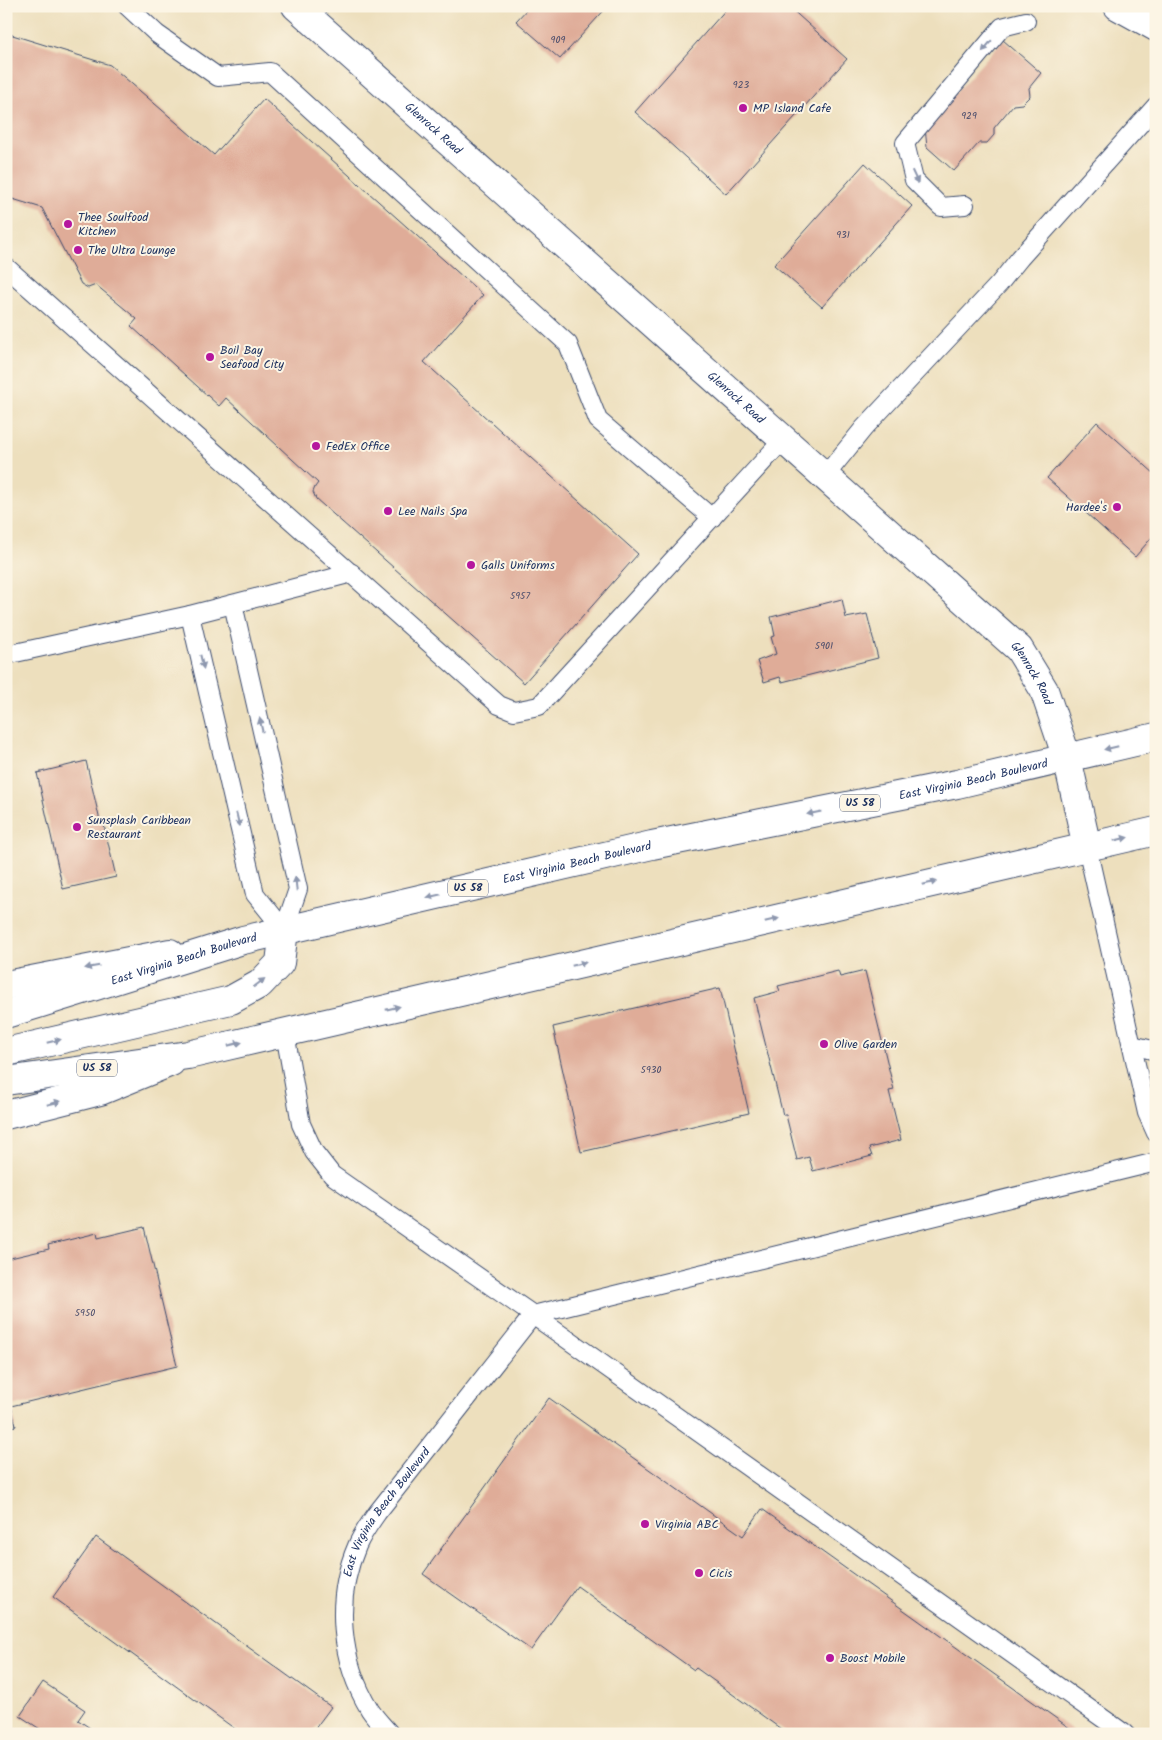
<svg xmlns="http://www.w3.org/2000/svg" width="1162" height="1740" font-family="Kalam,sans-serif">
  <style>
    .building { fill: #dfac98 }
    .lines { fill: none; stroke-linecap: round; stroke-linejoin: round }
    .lane-casing { stroke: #3a496c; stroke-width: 20 }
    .street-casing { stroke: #3a496c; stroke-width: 30 }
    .secondary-casing { stroke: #3a496c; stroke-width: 30 }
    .primary-casing { stroke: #3a496c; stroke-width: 30 }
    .lane { stroke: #fff; stroke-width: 18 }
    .street { stroke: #fff; stroke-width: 28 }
    .secondary { stroke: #fff; stroke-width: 28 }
    .primary { stroke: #fff; stroke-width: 28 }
    .oneway { fill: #8d97ae }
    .poi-dot { fill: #b5179e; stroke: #fcf5e5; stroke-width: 2 }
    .labels { text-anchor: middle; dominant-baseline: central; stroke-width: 4; stroke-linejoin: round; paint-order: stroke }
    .number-label { font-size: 10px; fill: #4c4e6c }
    .shield { fill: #fcf5e5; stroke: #5e6a86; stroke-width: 1 }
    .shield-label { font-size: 11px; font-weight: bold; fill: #1b2f5e }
    .poi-label { font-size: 12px; fill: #1b2f5e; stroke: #fcf5e5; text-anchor: start }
    .street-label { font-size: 12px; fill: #1b2f5e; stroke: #fcf5e5 }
  </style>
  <rect width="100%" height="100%" fill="#fcf5e5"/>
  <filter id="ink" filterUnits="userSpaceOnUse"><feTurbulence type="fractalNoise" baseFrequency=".02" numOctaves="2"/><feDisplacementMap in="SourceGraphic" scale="10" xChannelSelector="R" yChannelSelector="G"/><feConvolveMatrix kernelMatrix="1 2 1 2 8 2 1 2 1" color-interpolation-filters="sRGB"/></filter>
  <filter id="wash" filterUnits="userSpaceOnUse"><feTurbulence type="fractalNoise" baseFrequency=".0096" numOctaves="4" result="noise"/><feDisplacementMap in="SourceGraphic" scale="20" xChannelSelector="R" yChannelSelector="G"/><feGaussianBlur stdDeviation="1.12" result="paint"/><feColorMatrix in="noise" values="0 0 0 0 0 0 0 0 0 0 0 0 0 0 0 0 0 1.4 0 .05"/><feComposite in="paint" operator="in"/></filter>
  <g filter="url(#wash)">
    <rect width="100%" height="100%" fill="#eddfbd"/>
    <g id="blocks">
      <path class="building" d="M530,6H608L560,59L516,21Z
        M729,6H788L847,59L726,194L635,112Z
        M6,33L110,65L214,155L264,99L483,295L424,362L638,554L524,683L316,499L313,492L315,487L318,483L226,398L219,406L131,326L137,319L96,285L88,288L81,284L42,208L6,197Z
        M1003,40L1041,73L1029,88L1030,96L1022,104L1013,105L994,128V135L987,143H979L954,171L927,147L925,127Z
        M865,163L912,206L822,307L774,265Z
        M1097,422L1156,475V538L1153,536L1135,557L1047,478Z
        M842,599L846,618L867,614L878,658L782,682L780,677L764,682L757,661L776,654L771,637L775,636L771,617Z
        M86,761L100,821H103L116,877L63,889L37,773Z
        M838,971L840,977L865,971L894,1090L889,1091L901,1140L869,1148L872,1156L813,1171L809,1157L797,1160L786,1115H783L754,998L780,991L778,986Z
        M720,988L749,1113L581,1152L553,1027Z
        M144,1227L177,1366L11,1406L16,1426L6,1428V1259L49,1249L48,1245L97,1233L98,1238Z
        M549,1398L743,1536L762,1509L1078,1734H788L696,1668L694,1670L577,1586L531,1650L423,1574Z
        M96,1537L331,1707L311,1734H242L53,1597Z
        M43,1682L85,1710L78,1720L90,1728L86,1734H43L38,1731L40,1729L20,1716Z"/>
    </g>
  </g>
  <g filter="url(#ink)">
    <use href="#blocks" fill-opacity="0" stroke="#3a496c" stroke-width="1"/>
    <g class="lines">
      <g class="lane-casing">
        <g id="lane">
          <path d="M127,6L157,34L218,77L270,72L568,344L598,420L712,518"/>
          <path d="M965,205L941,207L914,180L905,143L1002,27L1026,21"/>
          <path d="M6,267L499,705L514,711L539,706L783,440"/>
          <path d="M825,476L864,428L999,284L1020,258L1156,106"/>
          <path d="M233,604L298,889L284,930"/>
          <path d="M190,615L255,894L284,930"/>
          <path d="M6,655L190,615L352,573"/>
          <path d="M1087,847L1147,1113L1156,1133"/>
          <path d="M285,1033L301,1124L314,1152L332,1175L533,1315L1125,1734"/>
          <path d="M1132,1045L1156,1051"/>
          <path d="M533,1315L1156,1162"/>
          <path id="s1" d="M390,1734C383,1726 376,1719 370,1710C340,1661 334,1599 357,1546C362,1534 370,1523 377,1513L533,1315"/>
        </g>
      </g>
      <g class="street-casing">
        <path id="street" d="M1118,6L1156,27
          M6,985L170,953
          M6,1115L100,1091L171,1062"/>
      </g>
      <g class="secondary-casing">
        <g id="secondary">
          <path id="s2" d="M296,6L1019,649L1044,690L1067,758L1087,847"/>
        </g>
      </g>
      <g class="primary-casing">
        <g id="primary">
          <path id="s3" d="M6,1014L243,940L652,845L957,784L1156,737"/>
          <path d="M6,1052L231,1000L260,984L280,963L284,930"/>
          <path d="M6,1081L188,1055L1156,831"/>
        </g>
      </g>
      <use href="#lane" class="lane"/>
      <use href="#street" class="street"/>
      <use href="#secondary" class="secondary"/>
      <use href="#primary" class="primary"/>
    </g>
    <defs><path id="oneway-solid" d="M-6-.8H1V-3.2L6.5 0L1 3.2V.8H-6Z" transform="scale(1.25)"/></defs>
    <g class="oneway">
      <use href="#oneway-solid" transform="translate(987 46) rotate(130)"/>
      <use href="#oneway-solid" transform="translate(915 177) rotate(65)"/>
      <use href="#oneway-solid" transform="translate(202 662) rotate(77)"/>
      <use href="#oneway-solid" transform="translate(261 725) rotate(-103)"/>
      <use href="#oneway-solid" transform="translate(1111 748) rotate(167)"/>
      <use href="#oneway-solid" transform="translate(814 813) rotate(169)"/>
      <use href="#oneway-solid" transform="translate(238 820) rotate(77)"/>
      <use href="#oneway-solid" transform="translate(1121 839) rotate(-13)"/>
      <use href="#oneway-solid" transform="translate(930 883) rotate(-13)"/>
      <use href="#oneway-solid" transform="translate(296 884) rotate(-96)"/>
      <use href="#oneway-solid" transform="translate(434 896) rotate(167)"/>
      <use href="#oneway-solid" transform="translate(772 920) rotate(-13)"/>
      <use href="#oneway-solid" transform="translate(579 964) rotate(-13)"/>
      <use href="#oneway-solid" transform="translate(92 967) rotate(170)"/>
      <use href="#oneway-solid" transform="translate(259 983) rotate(-37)"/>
      <use href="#oneway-solid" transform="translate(393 1008) rotate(-13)"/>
      <use href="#oneway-solid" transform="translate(54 1041) rotate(-13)"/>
      <use href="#oneway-solid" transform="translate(235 1044) rotate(-13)"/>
      <use href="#oneway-solid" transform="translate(54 1103) rotate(-14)"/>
    </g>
  </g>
  <g class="poi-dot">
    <circle cx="743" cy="108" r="5"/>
    <circle cx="68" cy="224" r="5"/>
    <circle cx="78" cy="250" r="5"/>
    <circle cx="210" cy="357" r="5"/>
    <circle cx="316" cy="446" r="5"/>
    <circle cx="1117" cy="507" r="5"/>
    <circle cx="388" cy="511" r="5"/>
    <circle cx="471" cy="565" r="5"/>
    <circle cx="77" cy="827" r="5"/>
    <circle cx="824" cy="1044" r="5"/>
    <circle cx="645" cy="1524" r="5"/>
    <circle cx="699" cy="1573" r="5"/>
    <circle cx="830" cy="1658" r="5"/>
  </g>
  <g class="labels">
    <g class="number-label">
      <text x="558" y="40">909</text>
      <text x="741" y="85">923</text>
      <text x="969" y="116">929</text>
      <text x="843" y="235">931</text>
      <text x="520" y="596">5957</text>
      <text x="824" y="646">5901</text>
      <text x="651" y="1070">5930</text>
      <text x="85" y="1313">5950</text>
    </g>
    <g class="shield">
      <rect x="840" y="794.5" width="40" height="17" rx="4"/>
      <rect x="448" y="879.5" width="40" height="17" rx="4"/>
      <rect x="77" y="1059.5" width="40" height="17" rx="4"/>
    </g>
    <g class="shield-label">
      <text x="860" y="803">US 58</text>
      <text x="468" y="888">US 58</text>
      <text x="97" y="1068">US 58</text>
    </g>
    <g class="poi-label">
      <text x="753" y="108">MP Island Cafe</text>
      <text x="78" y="217">Thee Soulfood<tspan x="78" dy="14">Kitchen</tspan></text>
      <text x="88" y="250">The Ultra Lounge</text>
      <text x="220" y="350">Boil Bay<tspan x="220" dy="14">Seafood City</tspan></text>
      <text x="326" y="446">FedEx Office</text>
      <text x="1107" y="507" text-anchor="end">Hardee's</text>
      <text x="398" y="511">Lee Nails Spa</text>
      <text x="481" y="565">Galls Uniforms</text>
      <text x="87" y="820">Sunsplash Caribbean<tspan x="87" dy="14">Restaurant</tspan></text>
      <text x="834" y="1044">Olive Garden</text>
      <text x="655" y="1524">Virginia ABC</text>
      <text x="709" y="1573">Cicis</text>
      <text x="840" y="1658">Boost Mobile</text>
    </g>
    <g class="street-label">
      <text stroke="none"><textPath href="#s2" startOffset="184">Glenrock Road</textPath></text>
      <text stroke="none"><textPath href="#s2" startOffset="589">Glenrock Road</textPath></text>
      <text stroke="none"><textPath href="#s2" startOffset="995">Glenrock Road</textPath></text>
      <text stroke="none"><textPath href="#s3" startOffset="996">East Virginia Beach Boulevard</textPath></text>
      <text stroke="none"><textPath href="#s3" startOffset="591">East Virginia Beach Boulevard</textPath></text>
      <text stroke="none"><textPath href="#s3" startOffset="186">East Virginia Beach Boulevard</textPath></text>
      <text stroke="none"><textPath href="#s1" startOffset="246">East Virginia Beach Boulevard</textPath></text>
    </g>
  </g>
  <rect width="1162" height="1740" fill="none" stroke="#fcf5e5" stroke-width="25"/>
</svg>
